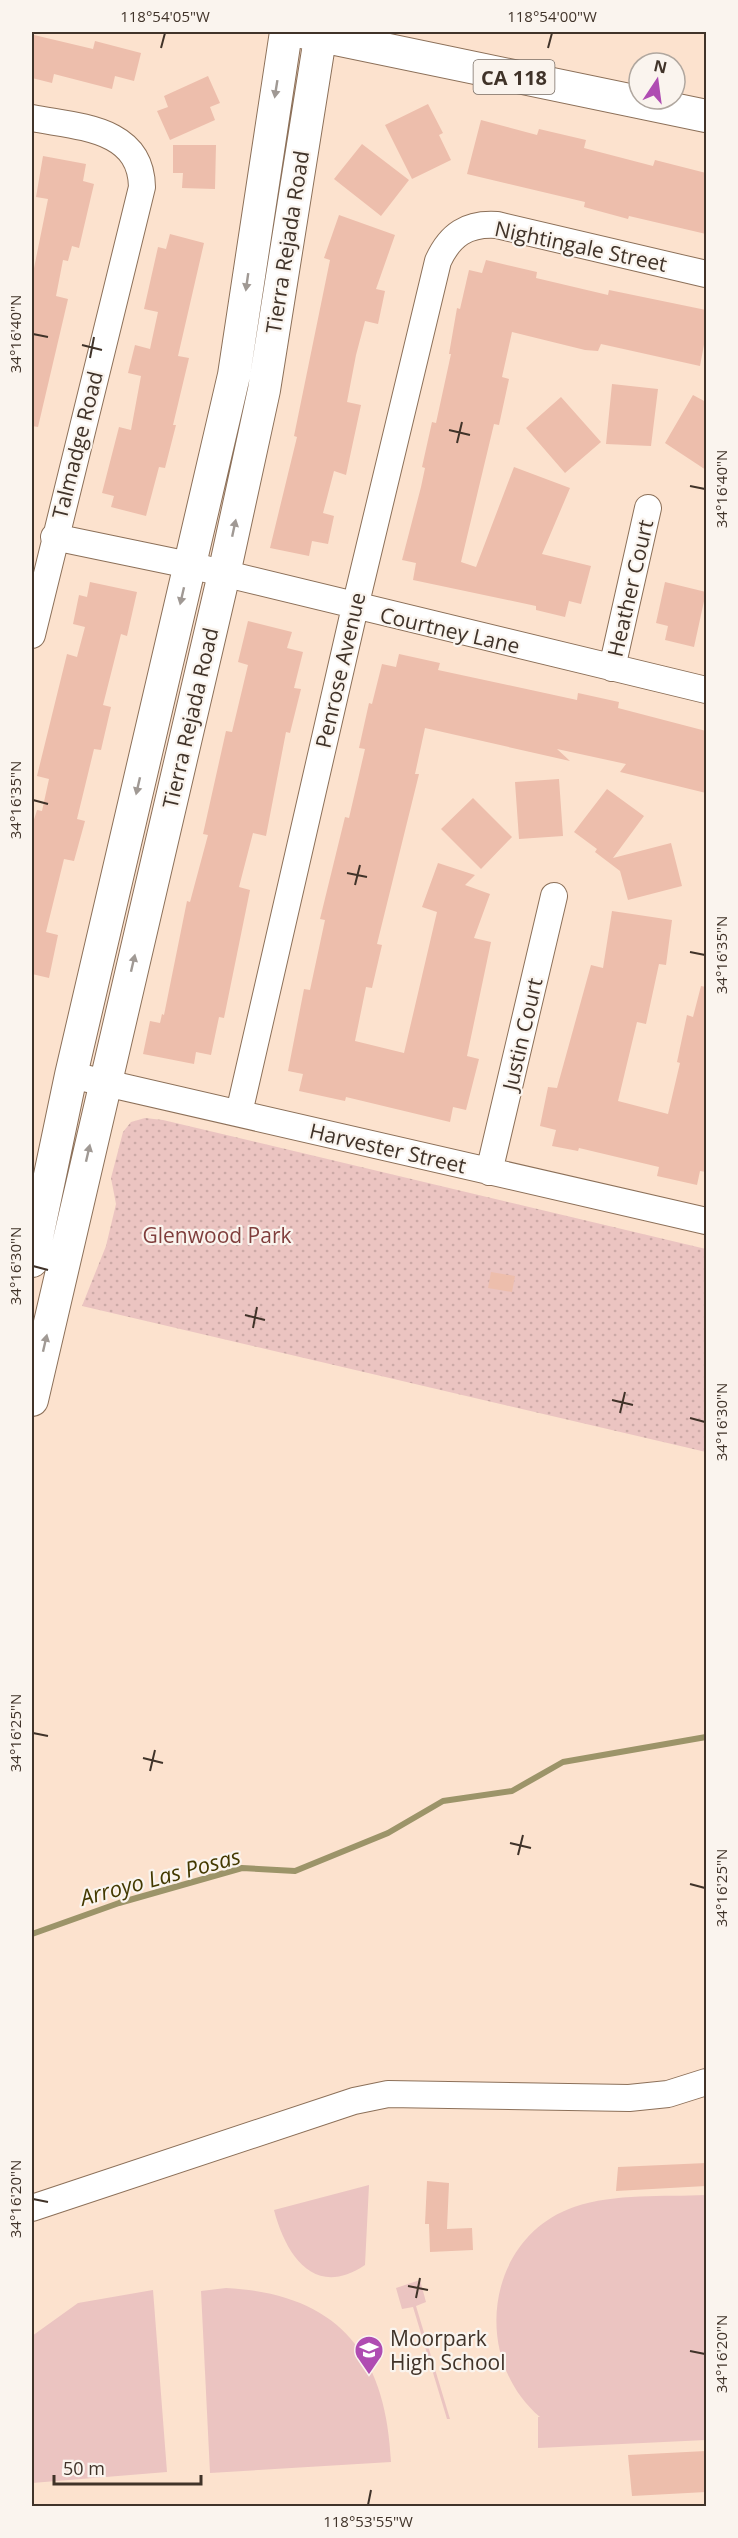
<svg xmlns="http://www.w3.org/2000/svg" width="738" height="2538" font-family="'Open Sans',sans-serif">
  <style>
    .park { fill: url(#park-dots) }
    .pitch { fill: #ebc4c1 }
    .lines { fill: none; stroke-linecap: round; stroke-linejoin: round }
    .stream { stroke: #9c9469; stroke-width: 6 }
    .building { fill: #edbeac }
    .minor-casing { stroke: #8c7059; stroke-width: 28 }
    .major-casing { stroke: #8c7059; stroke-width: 34 }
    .minor { stroke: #fff; stroke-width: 26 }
    .major { stroke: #fff; stroke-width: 32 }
    .oneway { fill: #a09994 }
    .ticks { fill: none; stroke: #403329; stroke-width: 2 }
    .labels { text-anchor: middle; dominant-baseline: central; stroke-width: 4.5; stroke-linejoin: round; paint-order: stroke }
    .shield { fill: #faf4ee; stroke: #786d64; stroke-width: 1.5 }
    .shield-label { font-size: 20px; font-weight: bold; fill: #403329 }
    .street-label { font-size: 21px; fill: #403329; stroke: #faf4ee }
    .park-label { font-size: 21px; fill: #7f3e3c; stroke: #faf4ee }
    .poi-label { font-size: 21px; fill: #403329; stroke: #faf4ee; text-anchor: start }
    .water-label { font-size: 22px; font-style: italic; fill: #433900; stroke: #faf4ee }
    .neatline { fill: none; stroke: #403329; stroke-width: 2 }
    .ticks-label { font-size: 15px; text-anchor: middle; fill: #403329 }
  </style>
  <defs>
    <pattern id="park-dots" width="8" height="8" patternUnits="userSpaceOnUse" patternTransform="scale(1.5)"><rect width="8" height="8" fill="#ebc4c1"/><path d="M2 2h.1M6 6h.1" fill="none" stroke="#cba9a6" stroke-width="1.8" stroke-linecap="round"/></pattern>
  </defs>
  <rect width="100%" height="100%" fill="#fce2ce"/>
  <path class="park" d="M145,1118L163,1120L706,1249V1452L82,1306L106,1246L116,1204L111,1178L123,1132L131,1122Z"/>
  <path class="pitch" d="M369,2185L365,2265C315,2299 286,2256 274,2210Z
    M706,2195V2440L538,2448V2417H540C471,2359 485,2238 574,2207C616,2193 663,2197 706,2195Z
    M420,2280L426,2302L416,2306L450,2419H447L413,2307L402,2309L396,2288Z
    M226,2288C337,2294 386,2352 391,2462L210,2473L201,2291Z
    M153,2290L167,2472L32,2483V2336L78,2303Z"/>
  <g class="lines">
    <path class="stream" d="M32,1934L119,1903L242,1868L295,1871L388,1833L443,1801L512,1791L563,1762L706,1737"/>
  </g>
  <path class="building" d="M34,35L93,49L95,41L141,53L134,81L115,76L112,89L54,74L52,83L32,78Z
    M208,76L220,103L210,107L215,120L170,140L157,111L168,107L164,96Z
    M428,104L443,133L439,135L451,160L412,179L385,125Z
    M481,120L537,135L539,129L586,140L584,148L653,166L655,160L706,173V234L629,216L628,219L584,207L585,202L467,174Z
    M362,144L409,180L381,216L334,179Z
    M173,145H216L215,189L182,188L183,173H173Z
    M43,156L86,164L83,181L94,184L79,248L72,246L68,261L63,260L56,296L68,299L38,427L32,426V278L48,199L36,197Z
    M339,215L395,235L376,289L385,291L378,324L365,321L356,355L347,402L361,405L346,475L334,471L323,513L334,516L328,544L312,541L309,556L270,548L297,437L294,436L330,260L324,258Z
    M170,234L204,243L178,356L189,358L173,425H176L165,468L159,467L146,516L111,507L114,496L102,493L119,427L131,430L141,376L128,373L135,345L150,349L158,312L144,309L158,247L166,249Z
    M486,260L537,272L536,278L608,295L609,290L706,310V334L700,366L601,344L598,351L585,350L512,332L502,377L509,379L499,425L494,424L461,562L476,567L514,467L570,488L542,554L591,566L581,604L569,601L565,617L536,610V606L413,580L416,563L402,560L421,487L425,468L422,467L432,422L436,423L451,354H449L457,308L460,309L469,270L482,273Z
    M612,384L658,389L651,446L606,444Z
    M693,395L706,402V470L665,443Z
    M561,397L601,442L565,473L526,428Z
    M90,582L137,592L127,636L121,634L103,705L111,707L101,750L94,749L77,819L85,821L74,861L64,859L46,932L58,935L49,978L32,974V826L37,810L42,811L49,779L37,776L67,654L77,657L85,627L73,624L79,595L87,597Z
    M665,582L706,592L694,647L665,640L668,626L656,623Z
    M248,621L292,632L287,648L303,652L294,688L301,689L290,733L286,732L266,836L253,833L239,887L250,890L224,1018L219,1017L211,1055L196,1052L194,1064L143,1054L150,1021L160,1023L162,1014L164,1015L187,901L190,902L208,835L203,834L226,731L232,732L248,665L238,662Z
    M399,654L440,663L438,670L577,700L578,693L619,702L618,708L706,731V793L620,772L626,764L557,749L570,761L425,728L415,774H419L377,944L382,945L372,988L366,987L355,1041L404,1053L437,912L422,907L438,863L475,875L465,885L490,894L474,938L491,942L467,1056L479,1059L466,1110L453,1107L450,1122L346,1097L345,1101L299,1091L303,1074L288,1071L304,989L310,990L325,920L320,919L345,817L349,818L365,749L359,748L369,703L372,704L382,664L396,667Z
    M559,779L563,836L519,839L515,782Z
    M607,789L644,816L613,858L671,843L682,886L628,900L620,871L595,852L597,849L574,832Z
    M473,798L512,837L481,869L441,829Z
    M612,911L672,920L666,965L659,964L646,1024L637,1022L618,1101L668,1114L680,1063L677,1062L687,1015L693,1017L701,986L706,987V1172L700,1171L697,1185L657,1176L659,1167L579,1148L578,1151L552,1146L556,1130L540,1126L548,1087L557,1088L591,965L603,968Z
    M491,1272L515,1276L512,1292L488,1288Z
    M706,2163V2186L616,2191L618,2167Z
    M427,2181L449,2183L447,2229L472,2228L473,2250L430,2252L429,2224H425Z
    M706,2451V2492L632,2496L628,2455Z"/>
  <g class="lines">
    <g class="minor-casing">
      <path id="minor" d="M32,118C77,127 141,127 142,187L32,635
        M54,537L189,565L706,690
        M612,668L648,508
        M71,1075L706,1221
        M239,1113L355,607L438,261C450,235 467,223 497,225L706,274
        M489,1172L554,896
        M32,2208L354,2101L388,2094L629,2098L668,2094L706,2082"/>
    </g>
    <g class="major-casing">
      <path id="major" d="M302,32L706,116
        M32,1261L71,1075L234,375L286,32
        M32,1400L224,574L264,390L321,32"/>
    </g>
    <use href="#minor" class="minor"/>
    <use href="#major" class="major"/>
  </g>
  <defs><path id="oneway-solid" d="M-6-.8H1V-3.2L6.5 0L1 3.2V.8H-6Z" transform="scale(1.5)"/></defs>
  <g class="oneway">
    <use href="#oneway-solid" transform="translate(276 89) rotate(99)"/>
    <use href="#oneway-solid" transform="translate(247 282) rotate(98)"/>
    <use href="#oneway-solid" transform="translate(234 528) rotate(-78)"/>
    <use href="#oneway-solid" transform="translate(182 596) rotate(103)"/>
    <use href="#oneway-solid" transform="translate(138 786) rotate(103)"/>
    <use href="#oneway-solid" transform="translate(133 963) rotate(-77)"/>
    <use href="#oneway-solid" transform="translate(88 1153) rotate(-77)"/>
    <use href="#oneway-solid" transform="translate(45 1343) rotate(-77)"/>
  </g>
  <path class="ticks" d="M161,48L165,33M548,48L552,33M33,334L48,337M82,345L102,350M90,358L94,337M449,430L470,435M457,443L462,422M690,486L705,489M33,800L48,804M347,873L367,877M355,885L360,865M690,952L705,955M33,1266L48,1270M245,1315L265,1320M253,1328L257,1307M612,1400L633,1405M620,1413L625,1392M690,1418L705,1422M33,1733L48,1736M143,1758L163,1763M150,1771L155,1750M510,1843L531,1848M518,1855L523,1835M690,1884L705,1888M33,2199L48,2202M408,2286L428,2290M416,2298L420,2278M690,2351L705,2354M368,2505L371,2490"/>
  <defs>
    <g id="school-pin" transform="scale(1.5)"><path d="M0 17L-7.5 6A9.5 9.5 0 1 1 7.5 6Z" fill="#af4cb2" stroke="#faf4ee"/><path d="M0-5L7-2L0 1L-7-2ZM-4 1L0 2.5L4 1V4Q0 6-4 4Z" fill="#fff"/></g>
  </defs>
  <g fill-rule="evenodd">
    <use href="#school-pin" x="369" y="2350"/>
  </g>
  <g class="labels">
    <rect class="shield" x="473.5" y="60" width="81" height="34" rx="4.5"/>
    <g class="shield-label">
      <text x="514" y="77">CA 118</text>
    </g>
    <g class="street-label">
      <text transform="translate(287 242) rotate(-81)">Tierra Rejada Road</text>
      <text transform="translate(581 246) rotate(12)">Nightingale Street</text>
      <text transform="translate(77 445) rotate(-76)">Talmadge Road</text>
      <text transform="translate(630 588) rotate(-77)">Heather Court</text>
      <text transform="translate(450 630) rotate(13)">Courtney Lane</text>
      <text transform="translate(340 670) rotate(-77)">Penrose Avenue</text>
      <text transform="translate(190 718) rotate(-77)">Tierra Rejada Road</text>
      <text transform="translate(522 1034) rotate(-77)">Justin Court</text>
      <text transform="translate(388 1148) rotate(13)">Harvester Street</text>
    </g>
    <g class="park-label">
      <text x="217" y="1235">Glenwood Park</text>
    </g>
    <g class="poi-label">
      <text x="390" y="2338">Moorpark<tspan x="390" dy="24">High School</tspan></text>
    </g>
    <g class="water-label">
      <text transform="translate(160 1876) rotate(-15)">Arroyo Las Posas</text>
    </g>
  </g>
  <rect width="738" height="2538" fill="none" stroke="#faf4ee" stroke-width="66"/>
  <g transform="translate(657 81) rotate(13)"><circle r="28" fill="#faf4ee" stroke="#b0a79f" stroke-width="1.5"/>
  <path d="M0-4.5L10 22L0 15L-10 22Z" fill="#af4cb2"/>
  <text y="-9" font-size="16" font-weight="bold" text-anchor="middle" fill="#403329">N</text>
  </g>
  <path d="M54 2475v9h147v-9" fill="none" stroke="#403329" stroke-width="3"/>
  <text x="63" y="2475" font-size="18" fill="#403329" stroke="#faf4ee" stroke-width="4.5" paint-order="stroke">50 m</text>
  <rect x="33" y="33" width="672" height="2472" class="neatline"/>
  <g class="ticks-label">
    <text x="165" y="22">118°54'05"W</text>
    <text x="552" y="22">118°54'00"W</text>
    <text transform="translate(16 334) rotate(-90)" y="5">34°16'40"N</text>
    <text transform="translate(722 489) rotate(-90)" y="5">34°16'40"N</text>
    <text transform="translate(16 800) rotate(-90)" y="5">34°16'35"N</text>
    <text transform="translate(722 955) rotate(-90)" y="5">34°16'35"N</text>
    <text transform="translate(16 1266) rotate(-90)" y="5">34°16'30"N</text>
    <text transform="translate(722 1422) rotate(-90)" y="5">34°16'30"N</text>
    <text transform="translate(16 1733) rotate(-90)" y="5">34°16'25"N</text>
    <text transform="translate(722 1888) rotate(-90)" y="5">34°16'25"N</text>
    <text transform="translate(16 2199) rotate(-90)" y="5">34°16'20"N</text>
    <text transform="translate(722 2354) rotate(-90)" y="5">34°16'20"N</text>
    <text x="368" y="2527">118°53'55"W</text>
  </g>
</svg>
